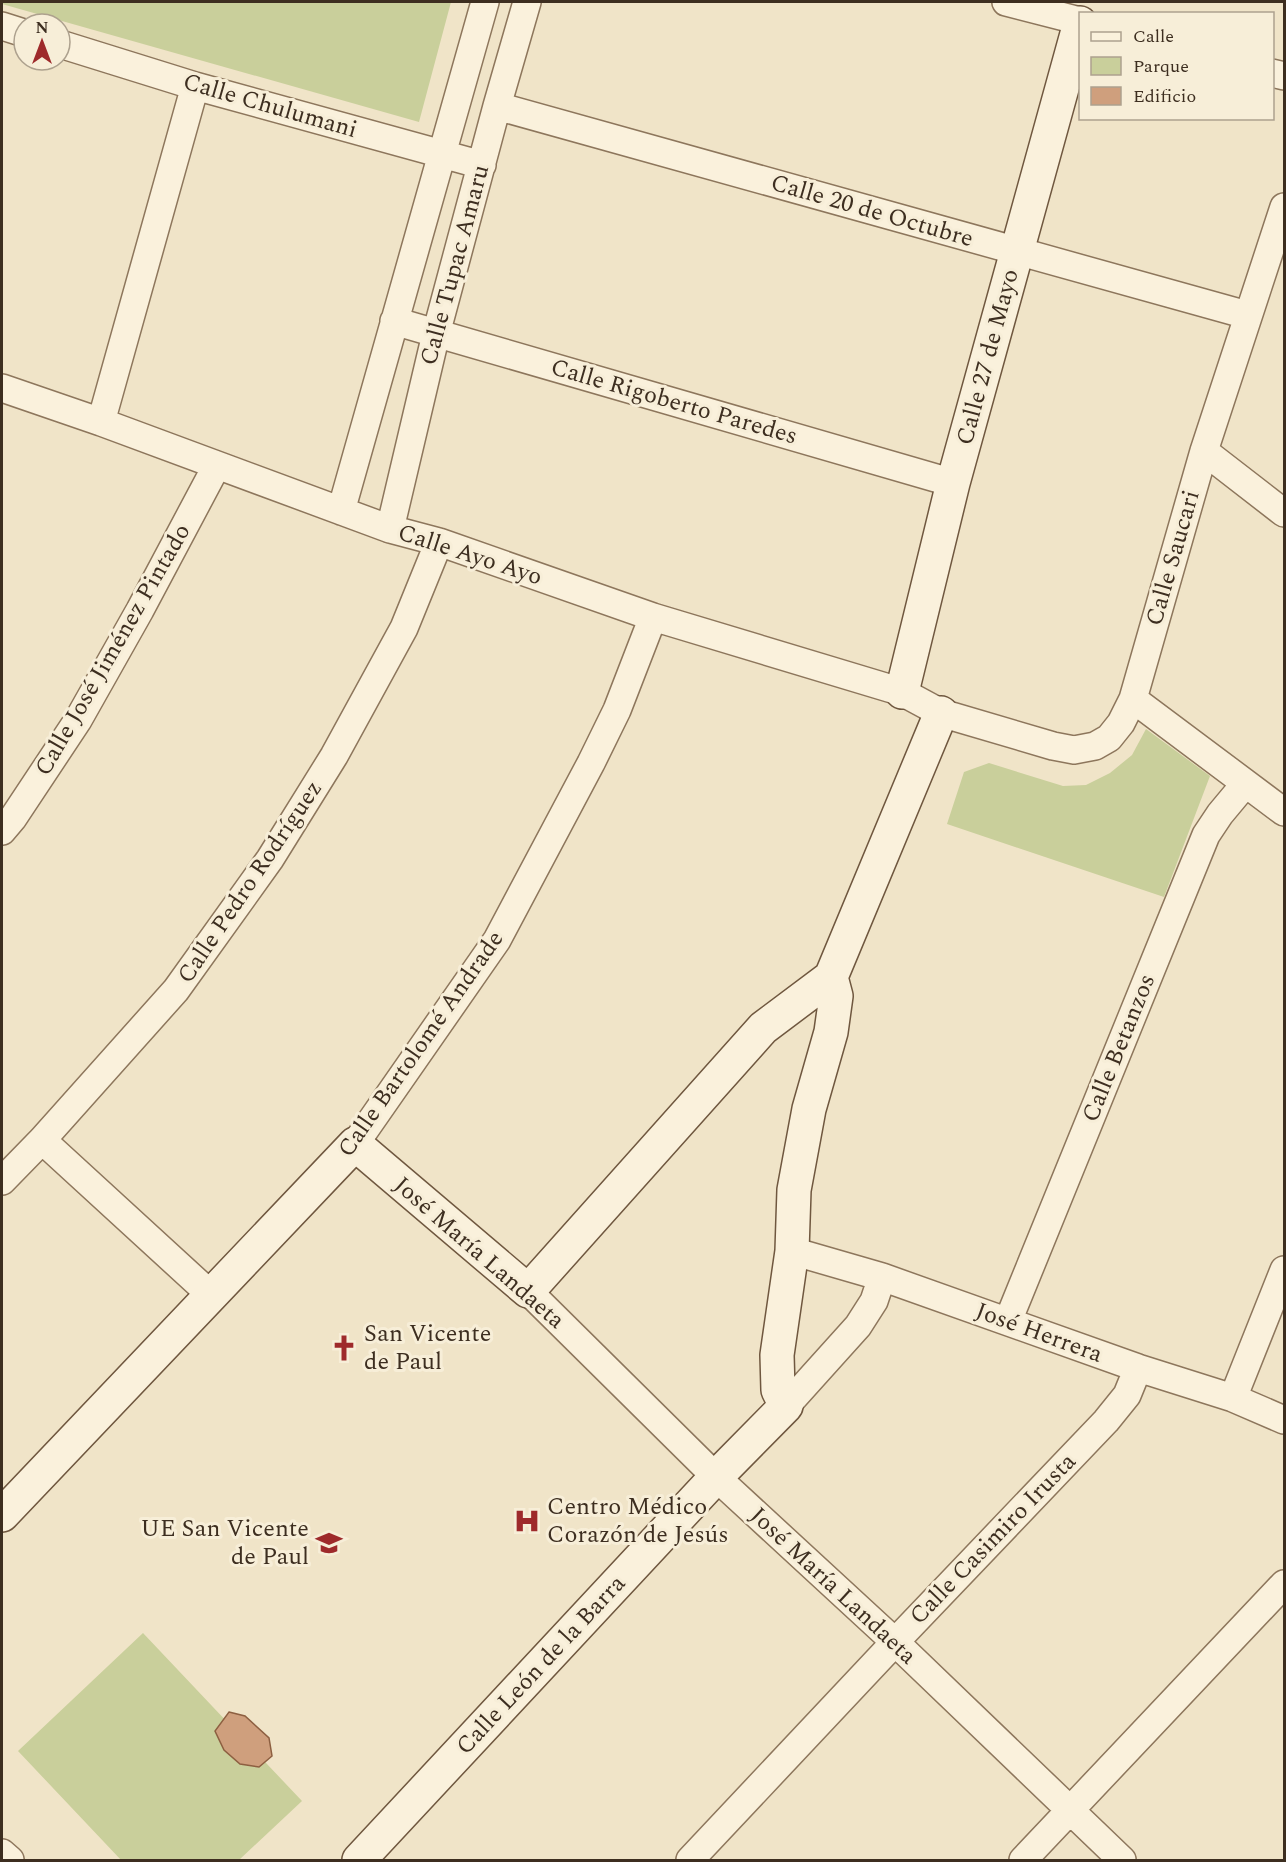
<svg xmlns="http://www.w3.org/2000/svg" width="1286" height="1862" font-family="Spectral,serif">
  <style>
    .green { fill: #c9cf9b }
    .building { fill: #cf9f7d; stroke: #8d5f41; stroke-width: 1.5 }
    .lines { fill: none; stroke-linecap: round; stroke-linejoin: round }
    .street-casing { stroke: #8d765c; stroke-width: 30 }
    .secondary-casing { stroke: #6f573f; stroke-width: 36 }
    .street { stroke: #faf1dc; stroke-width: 27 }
    .secondary { stroke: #faf1dc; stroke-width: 33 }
    .labels { text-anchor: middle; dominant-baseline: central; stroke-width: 6; stroke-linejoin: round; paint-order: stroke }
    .street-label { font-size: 24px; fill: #3d2e20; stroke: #f7eed8 }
    .poi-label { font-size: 24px; fill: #3d2e20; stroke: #f7eed8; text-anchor: start }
  </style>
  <rect width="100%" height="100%" fill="#f0e4c8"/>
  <path class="green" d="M2,2H451L419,122L2,4Z
    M1146,729L1210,776L1164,897L947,824L964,772L989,763L1063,786L1086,785L1110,773L1132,755Z
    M143,1633L302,1801L239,1860H121L18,1751Z"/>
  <path class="building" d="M229,1712L245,1716L269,1738L272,1756L259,1767L240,1764L224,1750L215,1731Z"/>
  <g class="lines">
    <g class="street-casing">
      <path id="street" d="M1006,2L1080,21
        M2,26L24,33
        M60,44L195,86L482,165
        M1272,73L1284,76
        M497,106L1247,315
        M394,321L953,483
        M2,388L101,422L390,529L439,542L653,617L902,692L941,713L1053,746L1074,750L1095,746L1109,738L1121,723L1133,699L1204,451L1284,207
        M101,422L195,86
        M1204,451L1284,513
        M341,511L485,2
        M390,529L436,334L497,106L527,2
        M1133,699L1284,812
        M2,831L13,818L78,720L140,610L217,465
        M42,1140L210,1294
        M355,1144L497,940L591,763L617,710L653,617
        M2,1181L42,1140L176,990L270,859L334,756L404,628L439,542
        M792,1251L882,1277L1138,1368L1233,1398L1284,1420
        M528,1291L716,1477L895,1642L1122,1860
        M1008,1321L1206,835L1220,814L1245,784
        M1233,1398L1284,1270
        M786,1406L858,1326L874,1301L882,1277
        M2,1853L10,1860
        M690,1860L895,1642L1106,1421L1127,1395L1138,1368
        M1023,1860L1284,1584"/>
    </g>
    <g class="secondary-casing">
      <path id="secondary" d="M902,692L953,483L1080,23
        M2,1515L355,1144L528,1291L763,1028L831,977L941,713
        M359,1860L716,1477L786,1406L778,1390L777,1355L792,1251L794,1190L809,1109L831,1032L836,996L831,977"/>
    </g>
    <use href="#street" class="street"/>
    <use href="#secondary" class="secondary"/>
  </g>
  <defs>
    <g id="church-bare" transform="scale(2.07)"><path d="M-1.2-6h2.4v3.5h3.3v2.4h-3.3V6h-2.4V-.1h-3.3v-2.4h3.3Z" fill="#9e2a2b" stroke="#f7eed8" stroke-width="2.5" paint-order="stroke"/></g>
    <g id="hospital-bare" transform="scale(2.07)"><path d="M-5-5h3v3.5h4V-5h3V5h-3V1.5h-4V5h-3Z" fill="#9e2a2b" stroke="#f7eed8" stroke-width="2.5" paint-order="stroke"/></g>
    <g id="school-bare" transform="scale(2.07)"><path d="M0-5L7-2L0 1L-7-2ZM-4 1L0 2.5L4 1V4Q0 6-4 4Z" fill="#9e2a2b" stroke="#f7eed8" stroke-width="2.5" paint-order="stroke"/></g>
  </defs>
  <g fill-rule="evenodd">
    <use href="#church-bare" x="344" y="1348"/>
    <use href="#hospital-bare" x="527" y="1521"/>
    <use href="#school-bare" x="329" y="1543"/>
  </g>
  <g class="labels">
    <g class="street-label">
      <text transform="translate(270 106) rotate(16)">Calle Chulumani</text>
      <text transform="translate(872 211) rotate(16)">Calle 20 de Octubre</text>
      <text transform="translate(455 265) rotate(-75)">Calle Tupac Amaru</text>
      <text transform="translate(988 357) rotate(-75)">Calle 27 de Mayo</text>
      <text transform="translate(674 402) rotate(16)">Calle Rigoberto Paredes</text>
      <text transform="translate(470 555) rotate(18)">Calle Ayo Ayo</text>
      <text transform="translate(1173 558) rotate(-74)">Calle Saucari</text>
      <text transform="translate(113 650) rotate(-60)">Calle José Jiménez Pintado</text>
      <text transform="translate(250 882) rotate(-56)">Calle Pedro Rodríguez</text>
      <text transform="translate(421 1044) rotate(-55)">Calle Bartolomé Andrade</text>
      <text transform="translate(1119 1048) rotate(-68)">Calle Betanzos</text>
      <text transform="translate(479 1253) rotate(41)">José María Landaeta</text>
      <text transform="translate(1039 1333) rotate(20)">José Herrera</text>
      <text transform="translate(993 1539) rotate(-46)">Calle Casimiro Irusta</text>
      <text transform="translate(833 1586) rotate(43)">José María Landaeta</text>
      <text transform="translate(541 1665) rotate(-47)">Calle León de la Barra</text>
    </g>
    <g class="poi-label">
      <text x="364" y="1334">San Vicente<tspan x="364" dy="28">de Paul</tspan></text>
      <text x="547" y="1507">Centro Médico<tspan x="547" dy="28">Corazón de Jesús</tspan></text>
      <text x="309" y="1529" text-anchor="end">UE San Vicente<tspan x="309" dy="28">de Paul</tspan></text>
    </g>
  </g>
  <rect width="1286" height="1862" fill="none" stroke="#3d2e20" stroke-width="6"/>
  <rect x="1079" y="12" width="195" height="108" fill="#f7eed8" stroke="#ada18e" stroke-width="1.5"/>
  <rect x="1091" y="32" width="30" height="9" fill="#faf1dc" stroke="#ada18e" stroke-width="1.5"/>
  <text x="1133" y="42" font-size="18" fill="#3d2e20">Calle</text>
  <rect x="1091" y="57" width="30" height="18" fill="#c9cf9b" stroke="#ada18e" stroke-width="1.5"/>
  <text x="1133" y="72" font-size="18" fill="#3d2e20">Parque</text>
  <rect x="1091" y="87" width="30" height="18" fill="#cf9f7d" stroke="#ada18e" stroke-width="1.5"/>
  <text x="1133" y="102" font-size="18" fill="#3d2e20">Edificio</text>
  <g transform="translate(42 42)"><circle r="28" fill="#f7eed8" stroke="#ada18e" stroke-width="1.5"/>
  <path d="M0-4.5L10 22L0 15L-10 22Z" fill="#9e2a2b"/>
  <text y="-9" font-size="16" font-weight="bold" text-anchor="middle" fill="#3d2e20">N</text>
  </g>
</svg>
